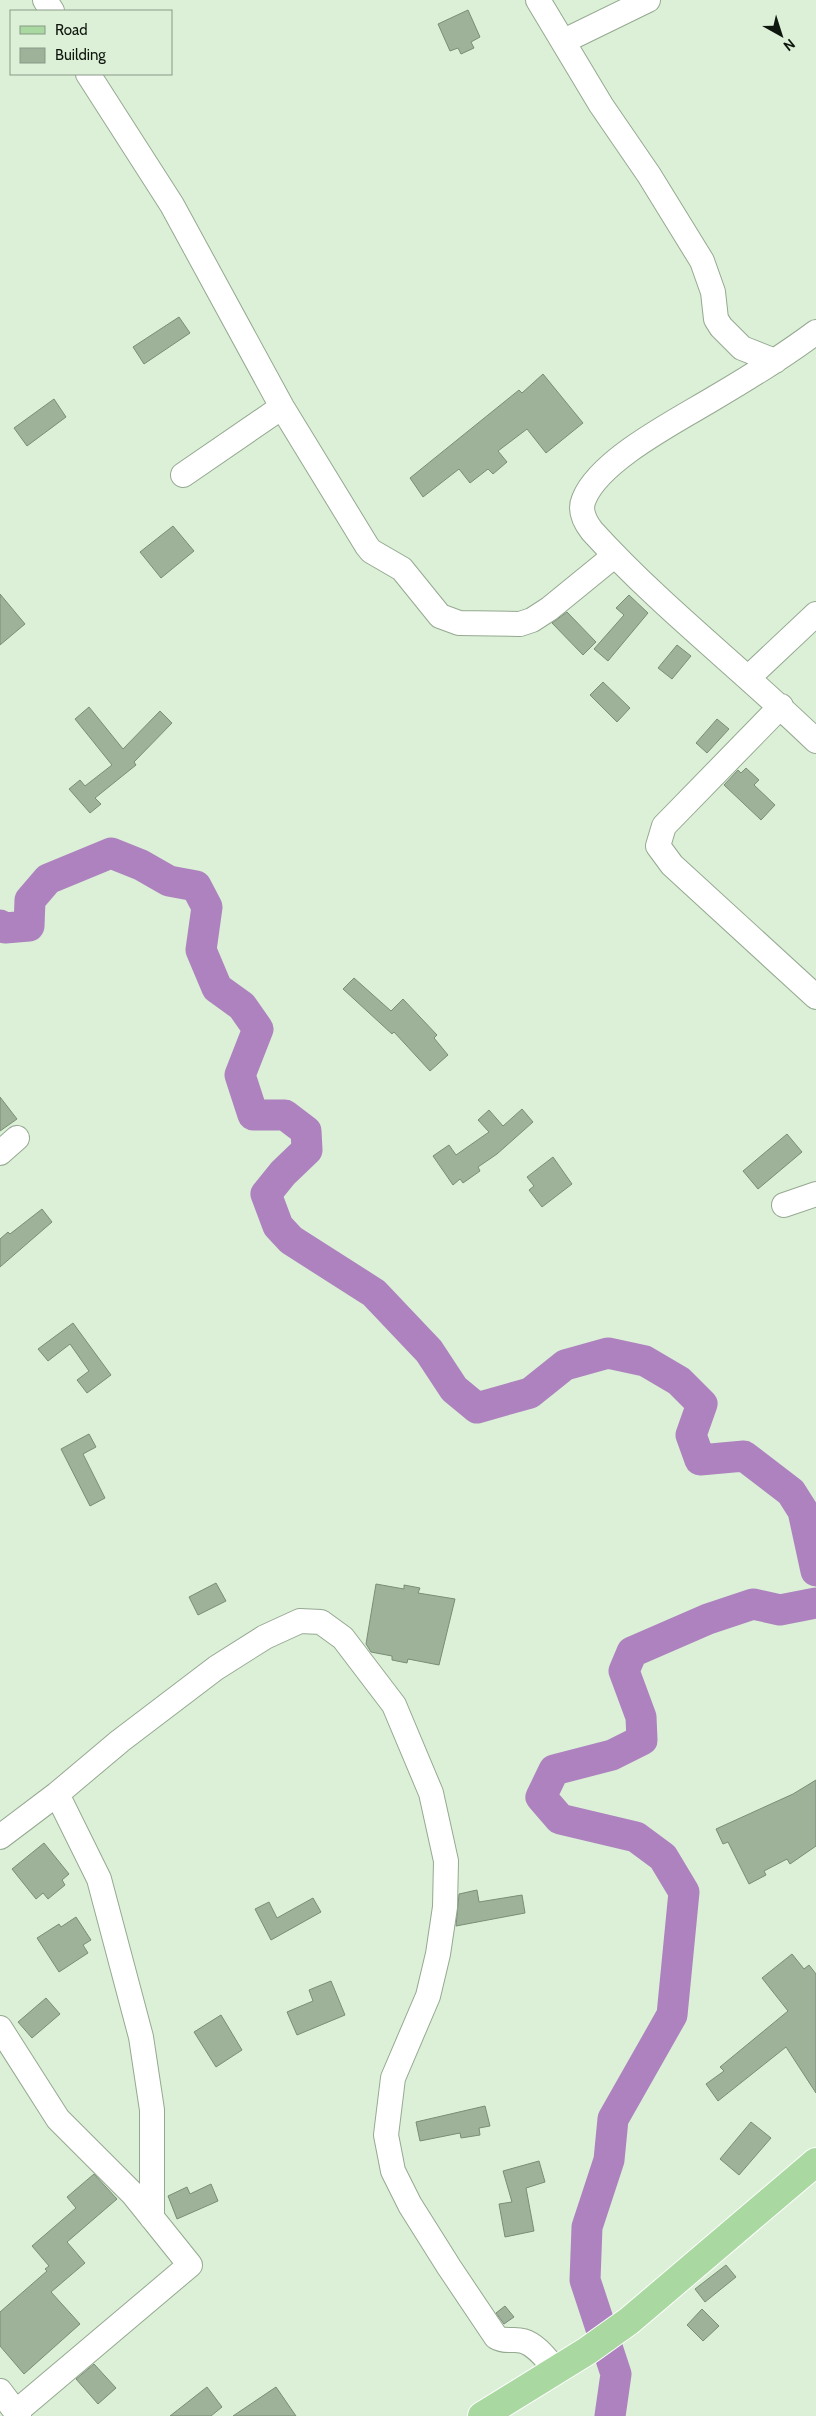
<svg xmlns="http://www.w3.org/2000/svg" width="816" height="2416" font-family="Cabin,sans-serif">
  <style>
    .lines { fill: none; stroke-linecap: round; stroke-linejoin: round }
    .river { stroke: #ad82bf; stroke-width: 31 }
    .building { fill: #9eb29a; stroke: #7a8d76 }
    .minor-casing { stroke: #95a991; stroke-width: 26 }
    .major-casing { stroke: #fff; stroke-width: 30 }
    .minor { stroke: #fff; stroke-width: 24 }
    .major { stroke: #a9d9a0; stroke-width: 28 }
  </style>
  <rect width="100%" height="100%" fill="#dbf0d7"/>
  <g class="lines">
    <path class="river" d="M0,925L5,928L29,926L30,900L48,879L111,853L141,865L169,881L196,886L207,907L201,950L217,988L242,1006L258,1029L240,1075L253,1115H285L306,1131L307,1150L283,1173L266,1194L278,1226L291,1240L374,1293L429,1351L454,1389L477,1408L530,1393L565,1365L608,1353L645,1361L679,1381L702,1404L691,1435L700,1460L744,1456L791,1492L803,1511L816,1571
      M610,2416L616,2374L585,2280L587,2227L609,2160L613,2119L672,2015L684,1892L663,1857L636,1837L560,1819L541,1797L554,1770L612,1755L642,1740L641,1717L624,1671L632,1652L708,1619L753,1604L780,1610L816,1603"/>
  </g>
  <path class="building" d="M468,10L480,37L471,42L474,48L461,54L458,48L450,51L438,24Z
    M179,317L190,333L144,364L133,347Z
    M543,374L583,423L546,453L527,429L498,451L507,462L493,474L488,469L470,483L459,469L423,497L410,478L519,390L522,393Z
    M54,399L66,417L27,446L14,428Z
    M173,526L194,551L161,578L140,552Z
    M0,594L25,624L0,645Z
    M629,595L648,613L608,661L594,649L624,615L616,608Z
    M567,612L596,642L583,655L552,623Z
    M677,645L691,656L672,679L658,668Z
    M603,682L630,708L617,722L590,695Z
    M89,707L123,749L160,711L172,723L134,762L136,765L95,798L101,804L90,813L69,789L80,780L85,786L112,765L75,719Z
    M717,719L729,729L707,753L696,743Z
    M746,768L759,780L754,785L775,805L761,820L724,785L738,770L741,773Z
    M354,978L391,1011L403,999L437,1035L434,1038L448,1055L430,1071L394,1032L392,1034L343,989Z
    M0,1097L17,1119L0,1131Z
    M522,1109L533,1122L497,1154L478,1167L480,1171L463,1183L460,1179L453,1185L433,1156L449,1145L456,1155L489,1132L478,1120L489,1110L503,1126Z
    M787,1134L802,1152L758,1189L743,1171Z
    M553,1157L572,1184L542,1207L529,1190L534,1186L527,1177Z
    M42,1209L52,1222L0,1267V1239L8,1232L10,1234Z
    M73,1323L111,1375L87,1393L77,1380L89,1371L70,1344L48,1361L38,1349Z
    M89,1434L96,1447L83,1454L105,1498L90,1506L61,1449Z
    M216,1583L226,1601L198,1615L189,1597Z
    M376,1584L404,1589V1585L420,1588L418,1593L455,1599L439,1665L408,1659L407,1663L392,1660V1656L371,1652L366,1644Z
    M816,1780V1846L790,1864L787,1859L764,1871L766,1875L749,1884L728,1842L723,1844L716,1829L793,1794Z
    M44,1843L69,1874L62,1880L65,1885L48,1899L43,1893L36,1899L12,1869Z
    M477,1890L479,1902L522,1895L525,1913L456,1926L459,1894Z
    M313,1898L321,1912L271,1940L255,1909L269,1902L277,1918Z
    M76,1917L91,1940L83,1945L88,1953L59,1972L37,1938L59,1924L61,1927Z
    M792,1954L804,1969L809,1965L816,1974V2093L786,2047L718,2101L706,2084L724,2071L720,2067L788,2011L762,1978Z
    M331,1981L345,2015L297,2035L287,2012L313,2001L309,1990Z
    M46,1998L60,2014L32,2038L18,2022Z
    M221,2015L242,2050L216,2067L194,2032Z
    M485,2106L490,2126L479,2128L480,2135L461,2138L460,2133L420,2141L416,2122Z
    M751,2122L771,2138L739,2175L720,2159Z
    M539,2161L545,2182L526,2188L534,2231L505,2237L499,2204L512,2202L503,2171Z
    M94,2174L117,2199L67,2242L85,2263L51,2292L80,2324L24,2374L0,2346V2312L47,2271L45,2269L49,2266L32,2246L76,2208L67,2197Z
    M211,2184L218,2201L177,2219L168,2196L187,2187L190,2194Z
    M726,2265L736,2277L705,2302L695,2289Z
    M505,2306L514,2317L504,2324L496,2313Z
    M702,2309L719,2326L703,2341L687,2325Z
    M94,2364L116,2388L98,2404L76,2379Z
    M207,2387L222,2407L211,2416H170Z
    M276,2387L296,2416H233Z"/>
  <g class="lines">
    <g class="minor-casing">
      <path id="minor" d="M45,0L52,11
        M538,0L601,105L649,175L702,261L713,292L716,319L721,327L742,348L775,361
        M564,41L648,0
        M88,74L172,205L282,407L367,546L371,551L402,569L440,616L459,623L520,624L532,620L549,609L614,556
        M816,332C784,356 750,377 716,397C680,419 600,459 584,499C579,510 585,522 592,531C661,607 742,669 816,741
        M183,475L282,407
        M748,678L816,614
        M781,706L664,826L658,846L672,865L816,997
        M0,1153L17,1138
        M784,1205L816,1194
        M0,1837L57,1794
        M0,2028L58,2119L133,2194L190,2265L16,2412
        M152,2218V2110L141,2037L99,1879L57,1794L120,1741L216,1668L265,1637L300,1621L321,1622L343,1638L394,1705L431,1793L446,1861L445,1907L438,1954L428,1996L393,2078L386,2135L393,2171L410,2205L449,2267L496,2337C506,2343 513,2338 523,2341C537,2345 547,2360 556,2370
        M0,2391L19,2416"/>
    </g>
    <g class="major-casing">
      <path id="major" d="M482,2416L587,2351L629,2321L816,2162"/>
    </g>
    <use href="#minor" class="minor"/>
    <use href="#major" class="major"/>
  </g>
  <rect x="10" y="10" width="162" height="65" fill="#dbf0d7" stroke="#899987"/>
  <rect x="20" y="26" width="25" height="8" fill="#a9d9a0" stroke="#899987"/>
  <text x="55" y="35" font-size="15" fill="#0f160e">Road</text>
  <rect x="20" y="48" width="25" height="15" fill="#9eb29a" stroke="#899987"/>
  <text x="55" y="60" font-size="15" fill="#0f160e">Building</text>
  <g transform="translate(781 35) rotate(141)" stroke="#dbf0d7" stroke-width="4" paint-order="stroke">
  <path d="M0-4L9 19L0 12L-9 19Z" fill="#0f160e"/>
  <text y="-8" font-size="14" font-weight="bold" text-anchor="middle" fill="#0f160e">N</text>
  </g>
</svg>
